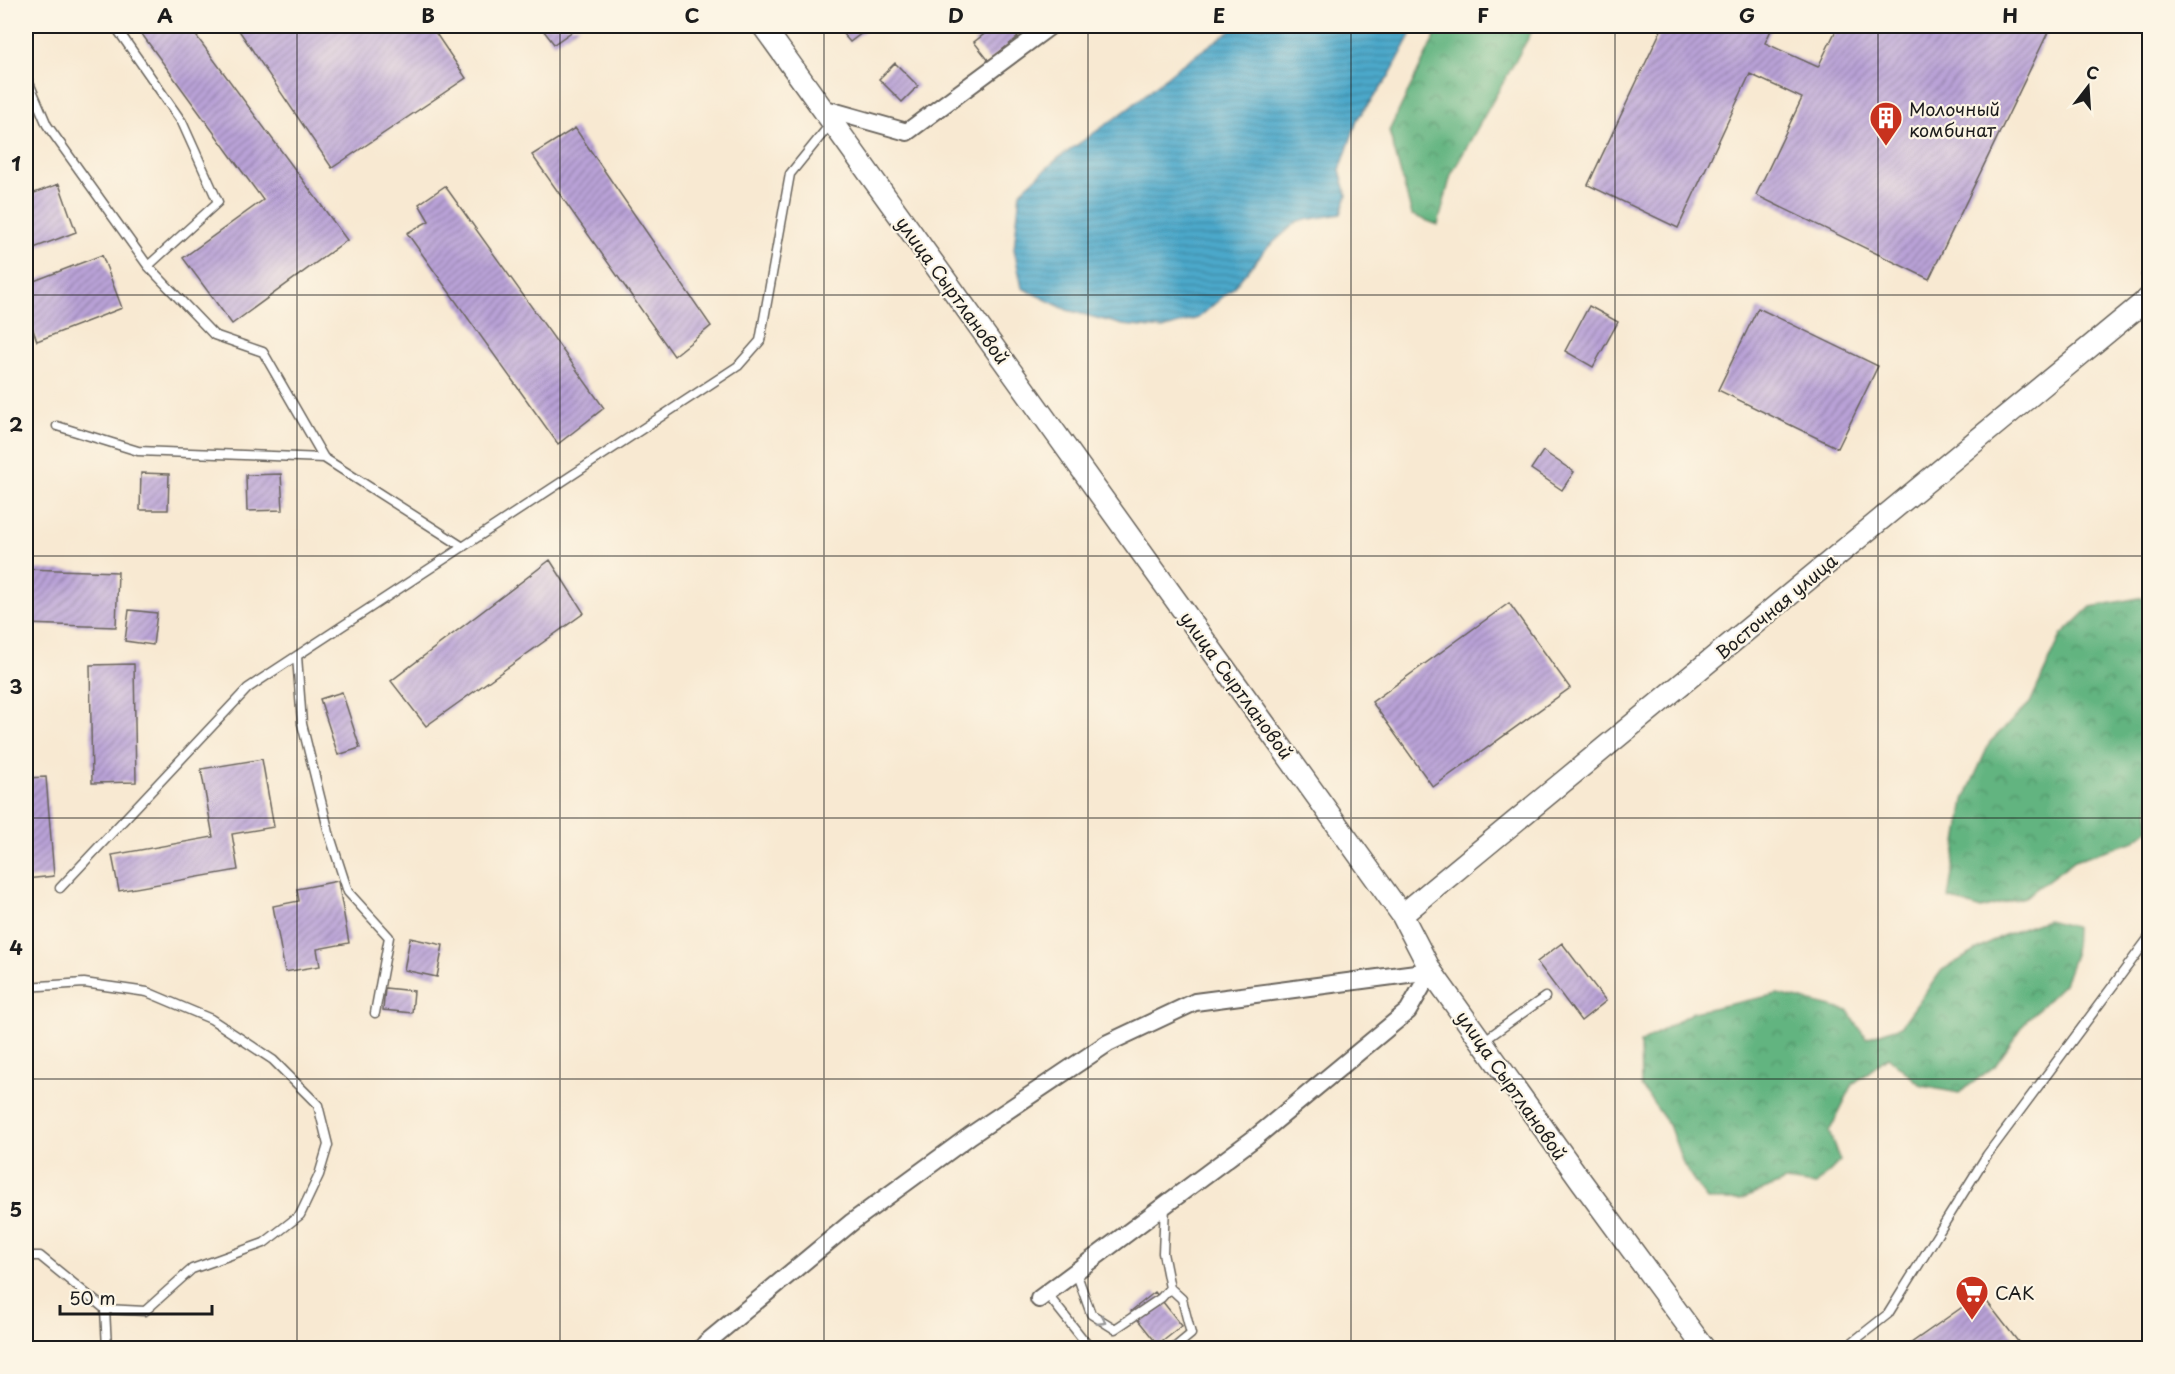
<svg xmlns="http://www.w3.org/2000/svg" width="2175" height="1374" font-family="'Playpen Sans',sans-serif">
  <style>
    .forest { fill: url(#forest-crowns); stroke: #3f684e; stroke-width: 1.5 }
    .water { fill: url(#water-rules); stroke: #346273; stroke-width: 1.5 }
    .building { fill: url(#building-hatch) }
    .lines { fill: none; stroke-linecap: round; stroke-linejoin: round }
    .service-casing { stroke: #69645c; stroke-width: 11 }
    .minor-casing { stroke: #69645c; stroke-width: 20 }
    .tertiary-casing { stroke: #69645c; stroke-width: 24 }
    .service { stroke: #fff; stroke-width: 8 }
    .minor { stroke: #fff; stroke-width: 16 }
    .tertiary { stroke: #fff; stroke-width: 21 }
    .oneway { stroke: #999 }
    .grid { fill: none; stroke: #1c1c1c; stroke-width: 1.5; stroke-opacity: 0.55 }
    .labels { text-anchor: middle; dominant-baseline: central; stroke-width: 4.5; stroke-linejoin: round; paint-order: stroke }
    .poi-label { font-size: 18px; fill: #1c1c1c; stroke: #fcf5e5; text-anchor: start }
    .street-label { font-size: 18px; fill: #1c1c1c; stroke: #fcf5e5 }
    .neatline { fill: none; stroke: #1c1c1c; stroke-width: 2 }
    .grid-label { font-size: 20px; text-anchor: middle; font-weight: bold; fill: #1c1c1c }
  </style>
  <defs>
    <pattern id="forest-crowns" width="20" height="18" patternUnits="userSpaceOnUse" patternTransform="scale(1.5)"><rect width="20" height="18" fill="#62b480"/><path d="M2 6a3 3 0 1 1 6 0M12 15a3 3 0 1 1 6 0" fill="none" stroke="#509268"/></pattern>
    <pattern id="water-rules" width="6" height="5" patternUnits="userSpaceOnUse" patternTransform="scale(1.5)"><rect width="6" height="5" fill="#4ba8ca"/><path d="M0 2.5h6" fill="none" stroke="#3e88a3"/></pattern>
    <pattern id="building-hatch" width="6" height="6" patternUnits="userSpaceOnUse" patternTransform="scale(1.5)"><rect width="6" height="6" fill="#b9a2d7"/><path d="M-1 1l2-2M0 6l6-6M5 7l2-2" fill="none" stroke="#9683ae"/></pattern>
  </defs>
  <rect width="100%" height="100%" fill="#fcf5e5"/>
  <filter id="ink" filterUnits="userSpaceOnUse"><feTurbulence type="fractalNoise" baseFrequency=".0167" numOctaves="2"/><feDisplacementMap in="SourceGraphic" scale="12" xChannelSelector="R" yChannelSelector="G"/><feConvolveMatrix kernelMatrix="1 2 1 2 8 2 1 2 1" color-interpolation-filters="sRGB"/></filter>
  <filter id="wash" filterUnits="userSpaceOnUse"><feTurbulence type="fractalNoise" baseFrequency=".008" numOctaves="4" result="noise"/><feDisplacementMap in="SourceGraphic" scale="24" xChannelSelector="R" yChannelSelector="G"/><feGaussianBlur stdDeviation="1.35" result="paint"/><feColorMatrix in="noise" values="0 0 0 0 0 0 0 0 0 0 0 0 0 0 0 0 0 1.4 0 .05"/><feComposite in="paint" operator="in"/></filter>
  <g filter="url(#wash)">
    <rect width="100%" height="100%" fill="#f8e9d2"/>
    <path class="forest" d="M1440,26H1535L1451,175L1438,225L1412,215L1389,131Z
      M2149,594V829L2132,842L2075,860L2025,897L1981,909L1948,898L1964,800L1990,742L2030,703L2061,636L2091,607L2144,597Z
      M2047,920L2075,927L2074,957L2064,984L2027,1020L1995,1066L1959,1093L1922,1086L1888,1057L1853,1084L1829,1132L1840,1161L1816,1185L1785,1181L1740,1200H1707L1684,1166L1669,1125L1641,1086L1640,1043L1693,1012L1778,994L1848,1011L1866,1038L1901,1026L1942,970L2002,936Z"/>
    <path class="water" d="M1237,26H1416L1388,78L1358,118L1340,170L1347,195L1341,214L1298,221L1266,249L1232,289L1198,318L1163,329L1123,325L1067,310L1022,288L1014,249L1020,192L1057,159L1128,109L1177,68Z"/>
    <g id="blocks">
      <path class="building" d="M136,26H189L347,240L232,324L183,258L263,200Z
        M236,26H431L466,78L332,168Z
        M540,26H580L554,44Z
        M836,26H871L850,42Z
        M995,26H1008L1018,37L989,61L974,42Z
        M1014,26H1036L1023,36Z
        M1663,26H1773L1765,43L1818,67L1838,26H2051L1929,279L1756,195L1802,98L1750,74L1678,228L1588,185Z
        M895,63L918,86L902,102L879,79Z
        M575,128L711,326L674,356L532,155Z
        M59,184L76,232L26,251V196Z
        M445,186L604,408L558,444L407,233L429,221L419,204Z
        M102,255L122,308L37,341L26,310V284Z
        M1589,306L1618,322L1593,367L1565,351Z
        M1758,308L1878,366L1838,448L1718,390Z
        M1543,451L1574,472L1562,490L1531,469Z
        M141,473L169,474L168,510H140Z
        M281,474L283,510L247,511L246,475Z
        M550,560L584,613L426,726L391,681Z
        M26,569L118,572L116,627L26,624Z
        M1509,603L1570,688L1433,787L1372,702Z
        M129,610L157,613L153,645L125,641Z
        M134,664L136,782L92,783L90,665Z
        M342,692L360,748L338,755L320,699Z
        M262,759L274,827L232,834L238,870L119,891L112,855L213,837L201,769Z
        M46,777L54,876L26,879V778Z
        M338,881L349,943L317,949L320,966L285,972L273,906L299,901L297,889Z
        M410,938L443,945L437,977L404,970Z
        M1562,943L1606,1001L1581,1021L1537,962Z
        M385,988L414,991L412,1013L383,1010Z
        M1155,1292L1182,1326L1158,1345L1131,1311Z
        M1981,1294L2023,1348H1904Z"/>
    </g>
  </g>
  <g filter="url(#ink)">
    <use href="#blocks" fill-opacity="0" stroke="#69645c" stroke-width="1.5"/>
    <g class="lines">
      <g class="service-casing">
        <path id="service" d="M115,26L182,122L218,202L148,266L214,335L263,352L324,458L463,547
          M26,76L47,125L148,266
          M2150,265L2146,275L2150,284
          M57,426L138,451L324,458
          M297,656L302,724L329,833L348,892L389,937L375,1013
          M60,888L248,688L738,366L760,341L790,174L832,122
          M26,987L84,983L147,992L211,1019L273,1060L318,1105L328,1145L319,1175L300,1215L264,1243L192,1269L145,1311L105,1309L40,1256H26
          M1482,1042L1545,997
          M1076,1272L1091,1314L1115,1329L1161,1298L1170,1288L1163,1253L1165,1205
          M1170,1288L1182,1299L1191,1334L1174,1348
          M1047,1294L1090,1348
          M105,1309L107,1348
          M1845,1348L1888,1314L1987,1155L2150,936"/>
      </g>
      <g class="minor-casing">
        <path id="minor" d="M822,108L907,132L1050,26
          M1039,1299L1256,1137L1408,1011L1431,971
          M702,1348L706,1343L852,1222L971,1135L1108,1043L1195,1002L1431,971"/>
      </g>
      <g class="tertiary-casing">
        <path id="tertiary" d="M763,26L1402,915L1431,971L1582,1182L1704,1348
          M1402,915L2150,297"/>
      </g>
      <use href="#service" class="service"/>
      <use href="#minor" class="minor"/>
      <use href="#tertiary" class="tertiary"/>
    </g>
    <defs><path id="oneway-chevron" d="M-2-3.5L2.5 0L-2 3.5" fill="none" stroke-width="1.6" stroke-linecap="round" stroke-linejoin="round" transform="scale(1.5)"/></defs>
    <use class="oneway" href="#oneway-chevron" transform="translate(1102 1321) rotate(32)"/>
  </g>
  <path class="grid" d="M297,26V1348M560,26V1348M824,26V1348M1088,26V1348M1351,26V1348M1615,26V1348M1878,26V1348M26,295H2150M26,556H2150M26,818H2150M26,1079H2150"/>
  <defs>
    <g id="building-pin" transform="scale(1.725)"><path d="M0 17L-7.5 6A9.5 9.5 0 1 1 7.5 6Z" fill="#c8321e" stroke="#fcf5e5"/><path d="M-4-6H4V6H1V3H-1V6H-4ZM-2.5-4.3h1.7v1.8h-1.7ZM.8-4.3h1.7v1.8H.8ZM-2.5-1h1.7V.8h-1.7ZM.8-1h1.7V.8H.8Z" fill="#fff"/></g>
    <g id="supermarket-pin" transform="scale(1.725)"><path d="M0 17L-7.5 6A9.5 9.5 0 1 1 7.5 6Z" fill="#c8321e" stroke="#fcf5e5"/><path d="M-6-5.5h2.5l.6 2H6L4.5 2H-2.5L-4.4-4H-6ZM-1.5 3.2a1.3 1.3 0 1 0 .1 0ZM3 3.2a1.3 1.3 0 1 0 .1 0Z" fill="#fff"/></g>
  </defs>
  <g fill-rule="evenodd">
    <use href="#building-pin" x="1886" y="118"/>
    <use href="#supermarket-pin" x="1972" y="1292"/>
  </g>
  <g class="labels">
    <g class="poi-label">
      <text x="1909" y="108">Молочный<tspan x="1909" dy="21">комбинат</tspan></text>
      <text x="1995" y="1292">САК</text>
    </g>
    <g class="street-label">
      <text transform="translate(953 290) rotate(54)">улица Сыртлановой</text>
      <text transform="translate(1776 606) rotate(-40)">Восточная улица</text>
      <text transform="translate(1237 685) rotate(54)">улица Сыртлановой</text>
      <text transform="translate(1512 1085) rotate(55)">улица Сыртлановой</text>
    </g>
  </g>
  <rect width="2175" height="1374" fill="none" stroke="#fcf5e5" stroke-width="66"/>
  <g transform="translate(2088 87) rotate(17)" stroke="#fcf5e5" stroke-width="4.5" paint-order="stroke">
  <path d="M0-4.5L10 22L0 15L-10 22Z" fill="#1c1c1c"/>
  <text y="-9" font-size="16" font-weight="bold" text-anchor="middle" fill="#1c1c1c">С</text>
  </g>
  <path d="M60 1305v9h152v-9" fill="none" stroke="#1c1c1c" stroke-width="3"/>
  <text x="69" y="1305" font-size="18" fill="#1c1c1c" stroke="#fcf5e5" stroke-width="4.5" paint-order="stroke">50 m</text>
  <rect x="33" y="33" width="2109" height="1308" class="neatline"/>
  <g class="grid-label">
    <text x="165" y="23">A</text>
    <text x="428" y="23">B</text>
    <text x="692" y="23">C</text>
    <text x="956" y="23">D</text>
    <text x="1219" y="23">E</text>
    <text x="1483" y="23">F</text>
    <text x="1747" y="23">G</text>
    <text x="2010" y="23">H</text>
    <text x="16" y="171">1</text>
    <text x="16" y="432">2</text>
    <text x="16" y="694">3</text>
    <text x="16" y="955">4</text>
    <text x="16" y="1217">5</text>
  </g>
</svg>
